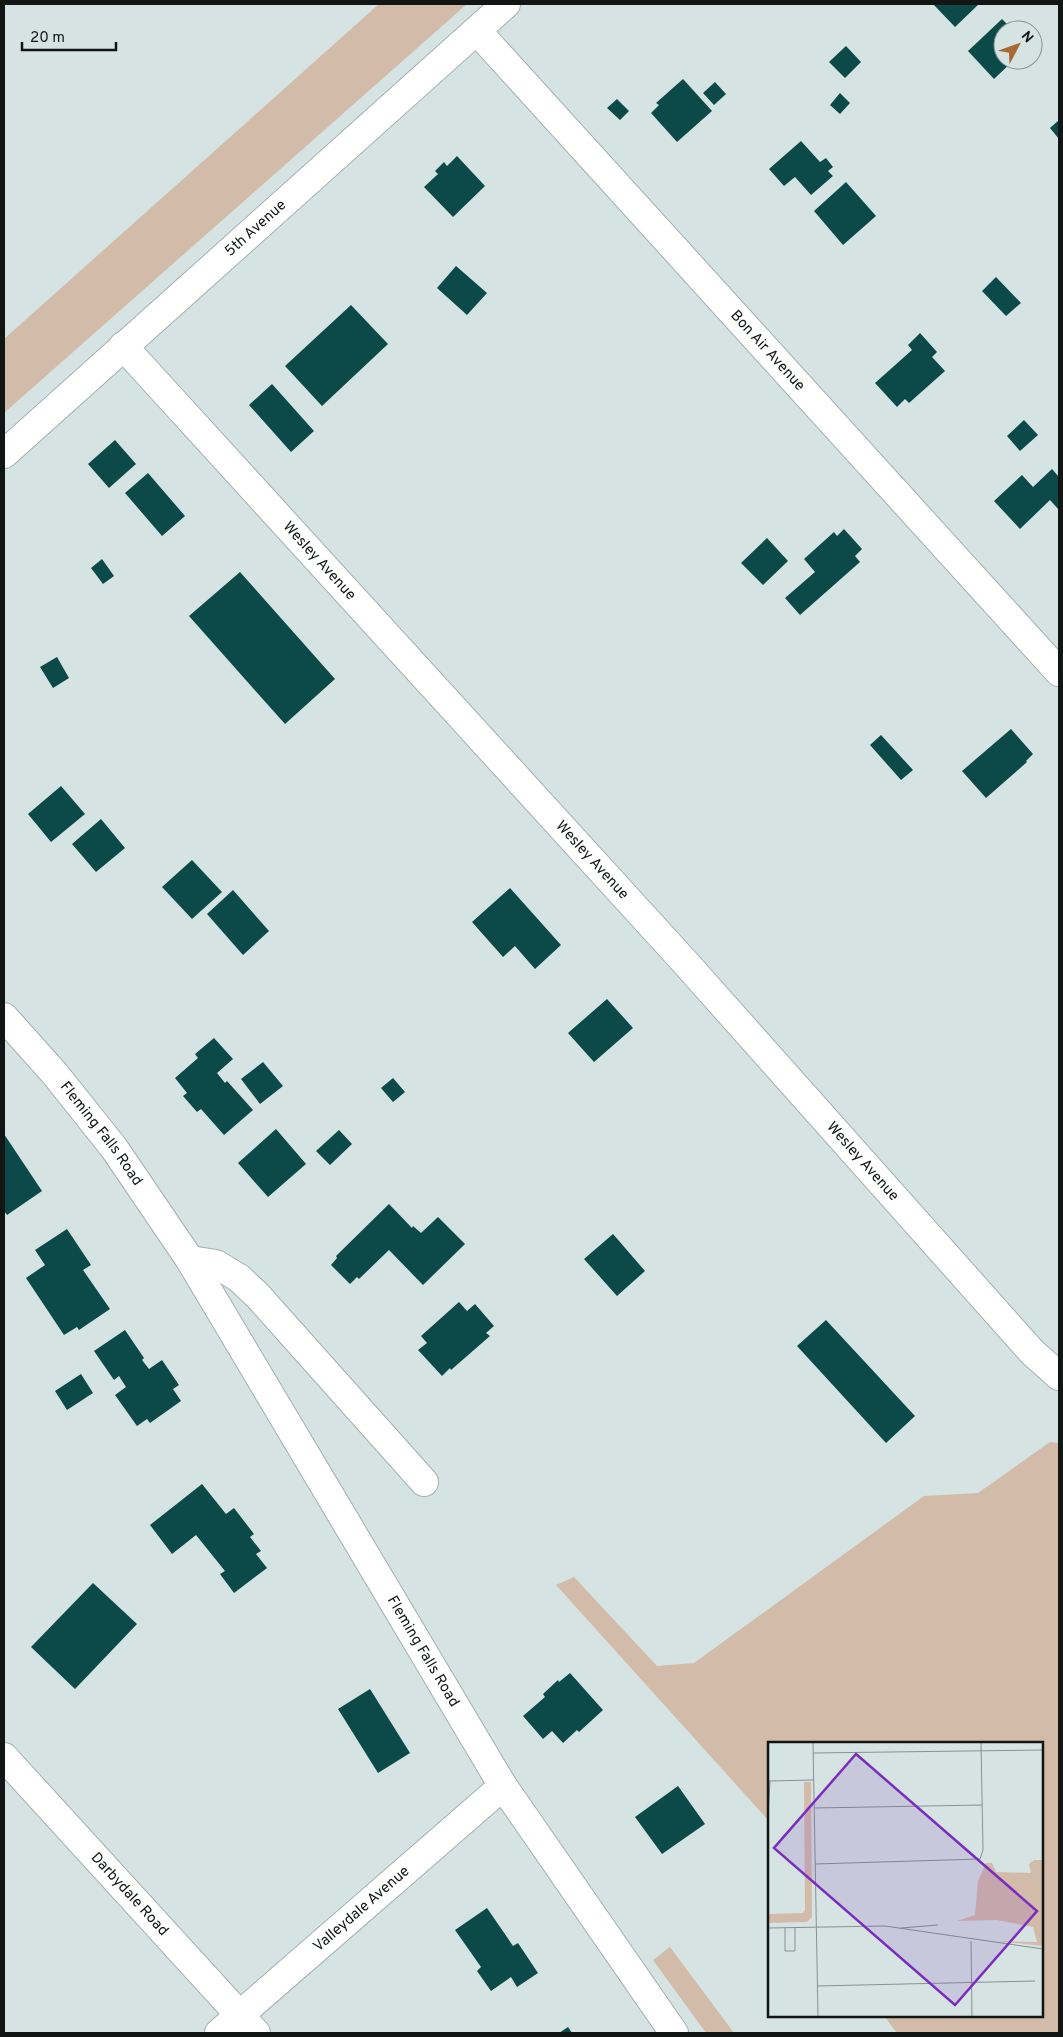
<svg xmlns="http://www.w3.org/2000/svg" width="1063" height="2037" font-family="Overpass,sans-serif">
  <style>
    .green { fill: #d3bbaa }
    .building { fill: #0c4a49 }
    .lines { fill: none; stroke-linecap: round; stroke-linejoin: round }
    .street-casing { stroke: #a2b0af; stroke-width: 30 }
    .secondary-casing { stroke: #a2b0af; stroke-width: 30 }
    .street { stroke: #fff; stroke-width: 28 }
    .secondary { stroke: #fff; stroke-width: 28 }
    .labels { text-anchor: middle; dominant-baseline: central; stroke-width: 5; stroke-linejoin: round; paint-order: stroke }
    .street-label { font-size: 15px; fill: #111615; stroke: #d5e3e2 }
    .inset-road { fill: none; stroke: #879190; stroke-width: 1 }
    .view { fill: #7b2cbf; fill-opacity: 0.15; stroke: #7b2cbf; stroke-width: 2.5 }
    .inset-edge { fill: none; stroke: #111615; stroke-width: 2.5 }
  </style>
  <rect width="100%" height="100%" fill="#d5e3e2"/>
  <path class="green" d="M379,4H467L4,413V339Z
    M1050,1442L1059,1443V2033H897L884,2016H1042V1743H769V1821L556,1585L574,1577L657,1666L694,1663L924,1496L978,1493Z
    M670,1947L734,2033H706L653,1960Z"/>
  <path class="building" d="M933,4H979L955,27Z
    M1002,19L1013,30H1003V60H1014L994,79L968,51Z
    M846,46L861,62L845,78L829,62Z
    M683,79L712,111L677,142L651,113L659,105L656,103Z
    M715,82L726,94L714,105L703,93Z
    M840,93L850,103L840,114L830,105Z
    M617,99L629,111L620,120L607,108Z
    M1059,120V139L1050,128Z
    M801,141L820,162L826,158L833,167L828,171L833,176L811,195L795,177L784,186L769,169Z
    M457,156L485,186L453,217L424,187L438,174L435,171L444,162L447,166Z
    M846,182L876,216L843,245L814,211Z
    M456,266L487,293L467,315L437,288Z
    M996,277L1021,303L1006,316L982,291Z
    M351,305L388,344L322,406L285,366Z
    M920,333L937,352L932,357L945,371L909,403L905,399L897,407L875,383L912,350L908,345Z
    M272,384L314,431L291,452L249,405Z
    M1024,420L1038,435L1020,451L1007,436Z
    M115,440L136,464L109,488L88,464Z
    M1052,469L1059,477V510L1050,500L1020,529L994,501L1022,475L1033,487Z
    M148,473L185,516L162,536L125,493Z
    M844,529L862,549L855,556L860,562L800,615L785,598L815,572L804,559L834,532L837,536Z
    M767,538L788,561L763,585L741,563Z
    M102,559L114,576L103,584L91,568Z
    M240,572L335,679L285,724L189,616Z
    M57,657L69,678L53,688L40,667Z
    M1011,729L1033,754L1026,761L1027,762L986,798L962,771Z
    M881,735L913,770L901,780L870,745Z
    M61,786L85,814L51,842L28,814Z
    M101,819L125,848L96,872L72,844Z
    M192,860L222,892L192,919L162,887Z
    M510,888L561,945L535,969L515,946L503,957L472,922Z
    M233,890L269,931L243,955L207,914Z
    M607,999L633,1028L594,1062L568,1033Z
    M214,1038L233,1059L217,1073L225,1083L227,1081L253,1110L224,1135L201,1109L197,1112L183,1096L187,1093L175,1078L198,1058L195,1054Z
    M263,1062L283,1086L260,1104L241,1079Z
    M393,1078L405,1092L393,1102L381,1088Z
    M276,1129L306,1164L268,1197L238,1163Z
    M339,1130L352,1144L330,1165L316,1151Z
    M4,1134L42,1191L7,1215L4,1211Z
    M389,1204L412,1228L413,1226L421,1233L438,1217L465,1244L423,1285L389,1250L359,1279L357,1277L350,1284L331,1265L337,1258L336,1256Z
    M67,1229L91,1265L83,1270L110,1309L79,1330L77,1327L64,1335L26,1278L45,1265L35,1250Z
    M613,1234L645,1271L617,1296L584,1259Z
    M459,1302L467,1311L475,1304L494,1326L486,1333L490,1336L451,1370L450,1368L442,1376L418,1350L427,1343L421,1336Z
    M826,1320L915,1416L886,1443L797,1346Z
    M125,1330L144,1358L142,1360L149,1369L162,1360L179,1385L173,1389L181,1401L150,1423L147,1419L137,1426L115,1395L126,1387L119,1376L114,1380L94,1351Z
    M81,1374L93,1393L67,1410L55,1391Z
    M202,1484L226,1514L234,1508L254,1534L250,1537L261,1551L256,1554L267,1568L234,1593L220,1574L225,1571L196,1535L172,1554L150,1525Z
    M93,1583L137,1624L75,1689L31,1647Z
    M570,1673L603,1710L579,1732L577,1730L563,1743L552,1731L543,1739L523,1716L545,1697L543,1694L558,1680L559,1682Z
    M370,1689L410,1753L378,1773L338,1709Z
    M678,1786L705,1824L662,1854L635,1817Z
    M487,1908L513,1946L518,1943L538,1973L517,1987L511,1977L491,1991L477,1971L481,1967L455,1930Z
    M568,2027L572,2033H559Z"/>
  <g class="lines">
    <g class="street-casing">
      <g id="street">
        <path id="s1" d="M477,31L1059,672"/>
        <path id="s2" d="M123,346L683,960L1032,1352L1059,1376"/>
        <path id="s3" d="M4,1017L55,1074L114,1148L190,1260L503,1786L674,2033"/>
        <path d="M190,1260L216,1264L239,1278L258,1296L424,1482"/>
        <path id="s4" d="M4,1757L256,2033"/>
        <path id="s5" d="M219,2033L503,1786"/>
      </g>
    </g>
    <g class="secondary-casing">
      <g id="secondary">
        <path id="s6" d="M4,454L506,4"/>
      </g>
    </g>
    <use href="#street" class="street"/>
    <use href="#secondary" class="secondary"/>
  </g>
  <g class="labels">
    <g class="street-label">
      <text stroke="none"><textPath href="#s6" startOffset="338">5th Avenue</textPath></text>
      <text stroke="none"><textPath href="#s1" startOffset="432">Bon Air Avenue</textPath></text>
      <text stroke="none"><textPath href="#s2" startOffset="291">Wesley Avenue</textPath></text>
      <text stroke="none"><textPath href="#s2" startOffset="696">Wesley Avenue</textPath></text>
      <text stroke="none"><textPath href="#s3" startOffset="152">Fleming Falls Road</textPath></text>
      <text stroke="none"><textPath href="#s2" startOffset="1101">Wesley Avenue</textPath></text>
      <text stroke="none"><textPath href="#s3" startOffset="762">Fleming Falls Road</textPath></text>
      <text stroke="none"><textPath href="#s4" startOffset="186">Darbydale Road</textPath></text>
      <text stroke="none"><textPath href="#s5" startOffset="189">Valleydale Avenue</textPath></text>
    </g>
  </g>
  <g transform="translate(768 1742)">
    <rect width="275" height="275" fill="#d5e3e2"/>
    <path d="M36,40H43L44,175L39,180L0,181V172L35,171L37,168ZM266,118H275V204L230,199L269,200L265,185L229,178L189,179L207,173L210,139L218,121H224L228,130L263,131L261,122Z" fill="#d3bbaa"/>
    <path class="inset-road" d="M45,0L50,275M45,11L275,8M0,39L45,38M46,66L214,63M0,73L2,39M47,122L212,117L215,108L213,0M0,186L117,184L275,207M17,186V209H27V185M133,186L170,183M203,199L204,275M49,244L267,239"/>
    <path class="view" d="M88,12L269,169L187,263L6,106Z"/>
    <rect width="275" height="275" class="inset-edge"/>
  </g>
  <rect width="1063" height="2037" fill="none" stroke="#111615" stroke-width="10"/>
  <g transform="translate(1018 45) rotate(49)"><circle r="24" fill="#d5e3e2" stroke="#879190"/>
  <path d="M0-4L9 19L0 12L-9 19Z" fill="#aa6834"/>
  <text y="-8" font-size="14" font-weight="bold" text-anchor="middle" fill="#111615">N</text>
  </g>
  <path d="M22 42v8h94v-8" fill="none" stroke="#111615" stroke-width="2.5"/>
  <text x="30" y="42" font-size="15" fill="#111615" stroke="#d5e3e2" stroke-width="4" paint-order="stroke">20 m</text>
</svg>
